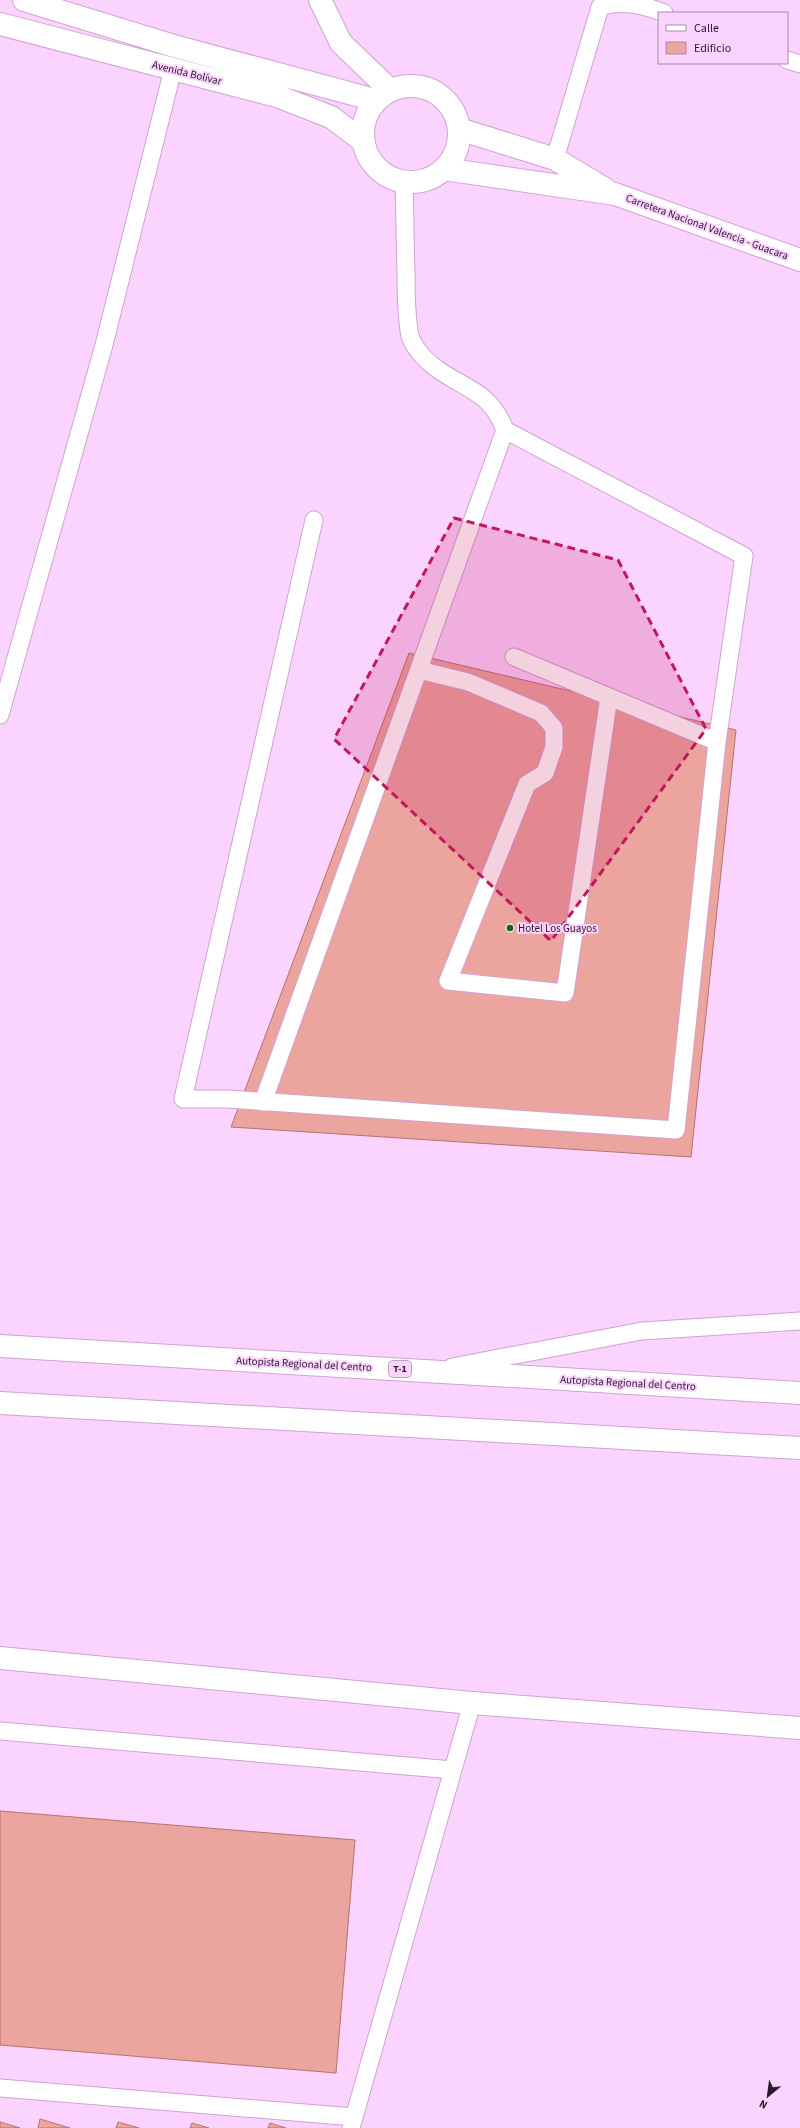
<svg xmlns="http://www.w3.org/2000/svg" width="800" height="2128" font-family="'Source Sans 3',sans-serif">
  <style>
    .building { fill: #eca49f; stroke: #b6726e }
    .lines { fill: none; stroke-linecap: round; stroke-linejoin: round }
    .service-casing { stroke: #d0a2d4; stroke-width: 19 }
    .minor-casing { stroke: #d0a2d4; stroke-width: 24 }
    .secondary-casing { stroke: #d0a2d4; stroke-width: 24 }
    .motorway-casing { stroke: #d0a2d4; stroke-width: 24 }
    .service { stroke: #fff; stroke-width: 17 }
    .minor { stroke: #fff; stroke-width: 22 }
    .secondary { stroke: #fff; stroke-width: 22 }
    .motorway { stroke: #fff; stroke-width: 22 }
    .marked { fill: #c2185b; fill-opacity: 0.2; stroke: #c2185b; stroke-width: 3; stroke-dasharray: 8 5; stroke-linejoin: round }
    .poi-dot { fill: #0d6a13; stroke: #fad4fe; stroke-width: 1.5 }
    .labels { text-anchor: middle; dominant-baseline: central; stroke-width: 4; stroke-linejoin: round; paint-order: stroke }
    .shield { fill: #fad4fe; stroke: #69526c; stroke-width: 1 }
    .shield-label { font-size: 10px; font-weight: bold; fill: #2b1a2d }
    .street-label { font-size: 11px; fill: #2b1a2d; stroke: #fad4fe }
    .poi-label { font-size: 11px; fill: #2b1a2d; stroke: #fad4fe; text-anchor: start }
  </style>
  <rect width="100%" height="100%" fill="#fad4fe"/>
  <path class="building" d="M409,653L736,730L691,1157L231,1127Z
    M0,1811L355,1840L336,2073L0,2045Z
    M40,2119L70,2128H38Z
    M0,2122L20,2128H0Z
    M118,2122L139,2128H116Z
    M192,2123L209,2128H190Z
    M270,2123L286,2128H268Z"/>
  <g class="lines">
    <g class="service-casing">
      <path id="service" d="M787,60L800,64
        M555,159L600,7C620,0 644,5 664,13
        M314,520L183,1099H227L676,1130L717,742L744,556L505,430
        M514,657L717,742
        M419,670L468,682L541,713L554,728V747L545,773L527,784L448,981L565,993L609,697
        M0,715L104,345L173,69
        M263,1102L505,430C489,388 463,390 432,365C424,359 413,346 410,336C406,316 406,294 406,273C405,242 405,212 404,182
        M452,1367L642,1331L800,1321
        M0,1731L453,1770
        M0,2088L354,2117
        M351,2128L472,1703"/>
    </g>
    <g class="minor-casing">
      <path id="minor" d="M320,0L341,43L390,90
        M0,1658L472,1703L800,1728"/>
    </g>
    <g class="secondary-casing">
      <path id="secondary" d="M24,0L174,46L375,100
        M0,24L277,96L331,117L364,142
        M363 134a48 48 0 1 1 96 0a48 48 0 1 1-96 0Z
        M459,129L555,159L605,189
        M444,169L615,194L800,260"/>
    </g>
    <g class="motorway-casing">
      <path id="motorway" d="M0,1346L800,1393
        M0,1403L800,1448"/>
    </g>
    <use href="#service" class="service"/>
    <use href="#minor" class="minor"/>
    <use href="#secondary" class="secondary"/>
    <use href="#motorway" class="motorway"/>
  </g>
  <path class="marked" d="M454,518L618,560L706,729L551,941L334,739Z"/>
  <circle class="poi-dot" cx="510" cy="928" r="4"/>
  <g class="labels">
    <rect class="shield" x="389" y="1361" width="22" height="16" rx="3"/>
    <g class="shield-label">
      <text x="400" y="1369">T-1</text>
    </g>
    <g class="street-label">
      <text transform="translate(187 73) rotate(14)">Avenida Bolívar</text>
      <text transform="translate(707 227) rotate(20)">Carretera Nacional Valencia - Guacara</text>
      <text transform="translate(304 1364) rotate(3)">Autopista Regional del Centro</text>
      <text transform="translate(628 1383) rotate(3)">Autopista Regional del Centro</text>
    </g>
    <g class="poi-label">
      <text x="518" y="928">Hotel Los Guayos</text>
    </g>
  </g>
  <rect x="658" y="12" width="130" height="52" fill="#fad4fe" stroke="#a78aaa"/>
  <rect x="666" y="25" width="20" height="6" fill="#ffffff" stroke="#a78aaa"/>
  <text x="694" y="32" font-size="12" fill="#2b1a2d">Calle</text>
  <rect x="666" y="42" width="20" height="12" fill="#eca49f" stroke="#a78aaa"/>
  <text x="694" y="52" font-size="12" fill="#2b1a2d">Edificio</text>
  <g transform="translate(768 2096) rotate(209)" stroke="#fad4fe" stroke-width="3" paint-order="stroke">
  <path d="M0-3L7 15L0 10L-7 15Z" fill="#2b1a2d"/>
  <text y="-6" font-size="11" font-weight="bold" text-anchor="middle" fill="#2b1a2d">N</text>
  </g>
</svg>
